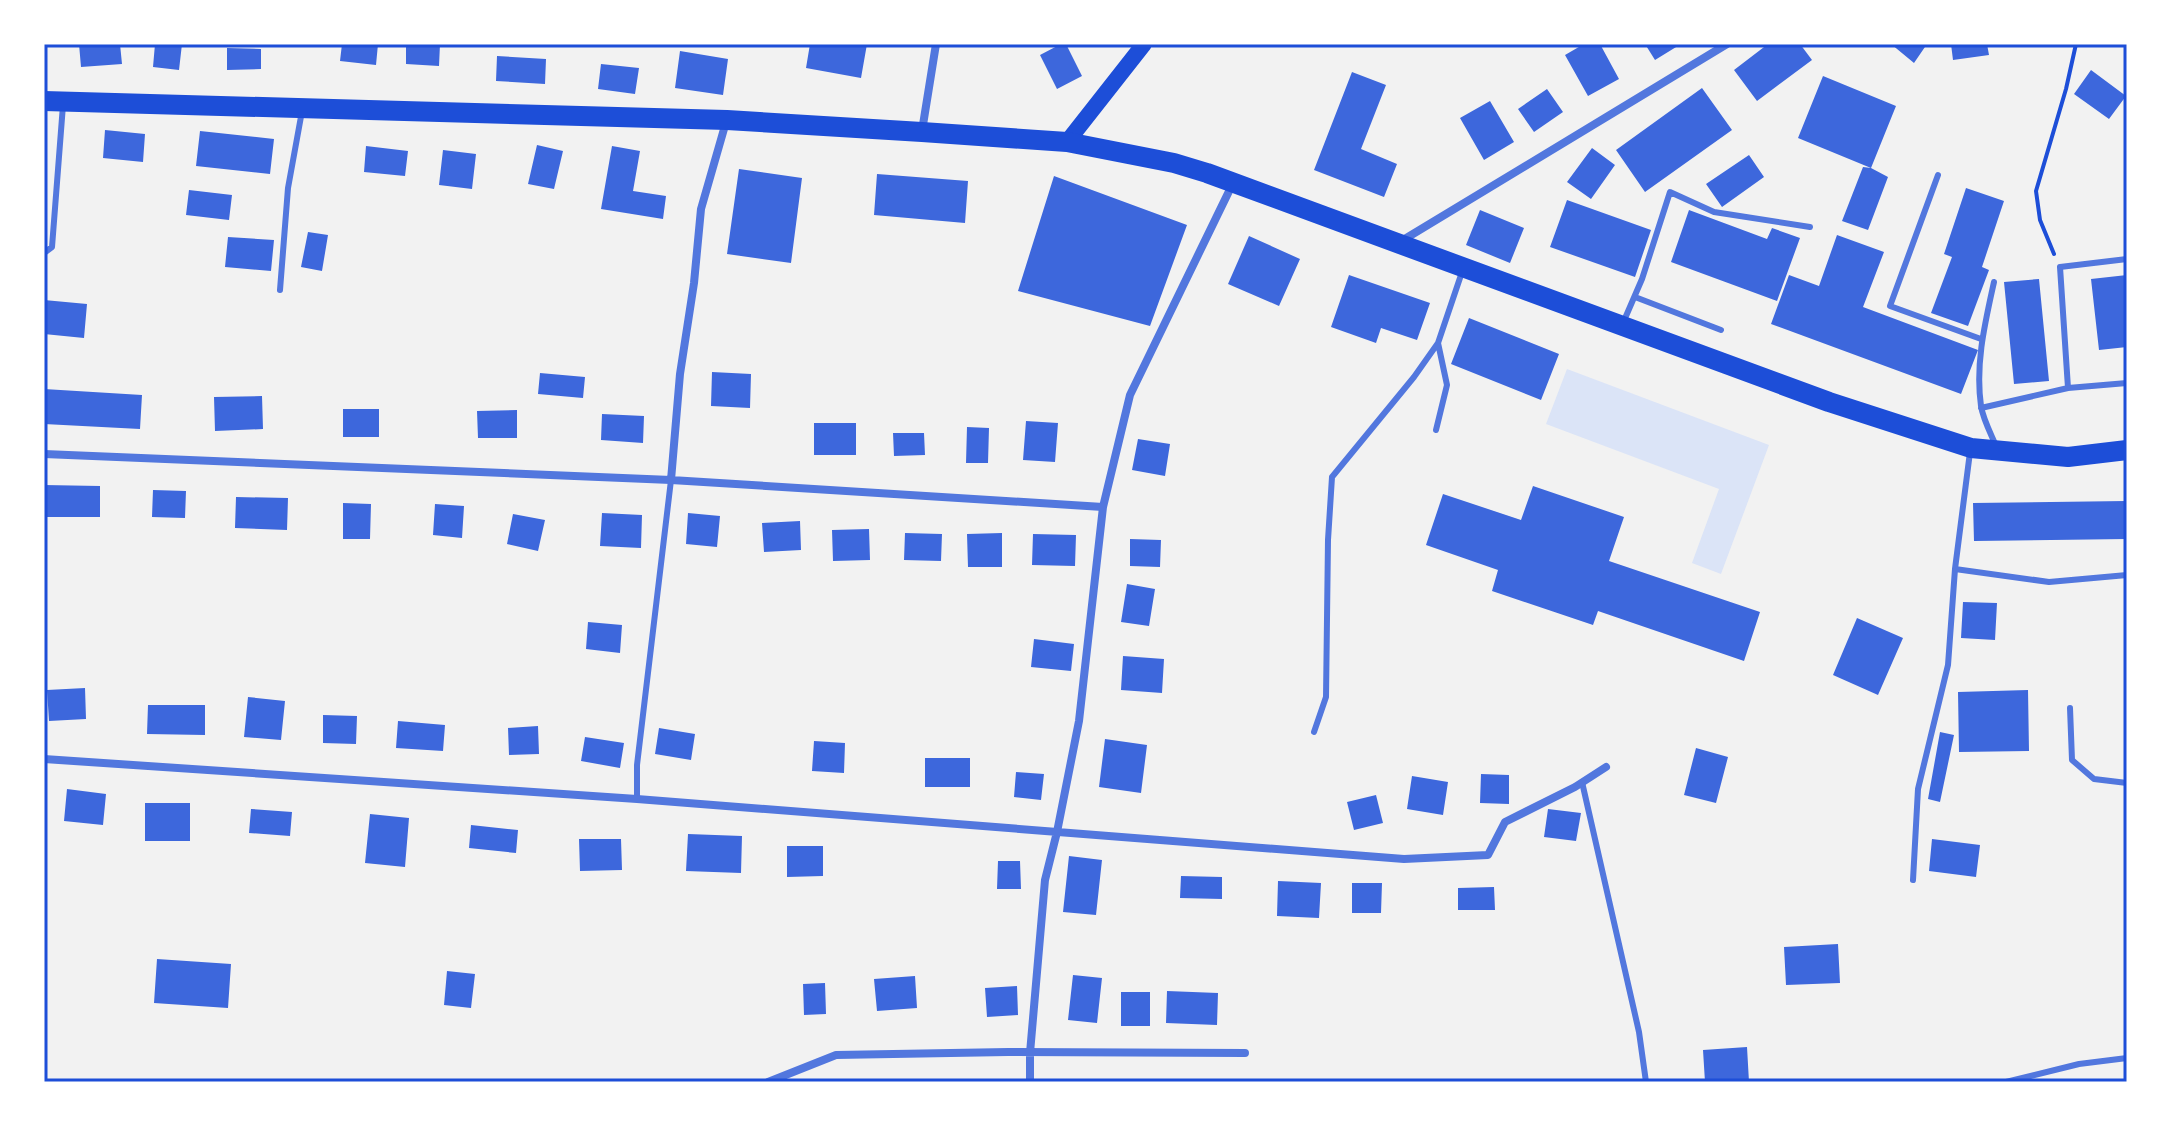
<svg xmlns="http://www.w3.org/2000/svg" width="2171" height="1126" font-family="'Fira Sans',sans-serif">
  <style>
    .green { fill: #dbe4f7 }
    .building { fill: #3d67dc }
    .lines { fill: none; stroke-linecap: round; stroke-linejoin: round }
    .path { stroke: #1d4ed8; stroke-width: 4 }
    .service { stroke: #5277de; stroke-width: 6 }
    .minor { stroke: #5277de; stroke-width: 8 }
    .secondary { stroke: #1d4ed8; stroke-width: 16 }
    .primary { stroke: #1d4ed8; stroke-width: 20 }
    .neatline { fill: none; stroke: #1d4ed8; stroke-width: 3 }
  </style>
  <rect width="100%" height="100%" fill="#f2f2f2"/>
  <path class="green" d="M1567,369L1769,445L1721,574L1692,563L1719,489L1546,424Z"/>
  <path class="building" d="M79,44H120L122,64L81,67Z
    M155,44H182L179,70L153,67Z
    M342,44H378L376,65L340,61Z
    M406,44H440L439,66L406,64Z
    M810,44H867L861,78L806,68Z
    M1061,44H1066L1082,76L1057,89L1040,55Z
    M1584,44H1600L1619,79L1588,96L1565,55Z
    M1645,44H1681L1655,60Z
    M1768,44H1800L1812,60L1757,101L1734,70Z
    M1891,44H1927L1914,63Z
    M1951,44H1987L1989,55L1953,60Z
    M227,48L261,49V69L227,70Z
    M680,51L728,59L723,95L675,88Z
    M497,56L546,59L545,84L496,81Z
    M601,64L639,68L635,94L598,89Z
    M2091,70L2126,96L2109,119L2074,94Z
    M1352,72L1386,85L1361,149L1397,164L1384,197L1314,170Z
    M1823,76L1896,106L1871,168L1888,177L1868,230L1842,221L1863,167L1871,168L1798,138Z
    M1702,88L1732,130L1645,192L1616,150Z
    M1547,89L1563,112L1534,132L1518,109Z
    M1490,101L1514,142L1484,160L1460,118Z
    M105,130L145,134L143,162L103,158Z
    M200,131L274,139L270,174L196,166Z
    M537,145L563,151L554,189L528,184Z
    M366,146L408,151L405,176L364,172Z
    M612,146L640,151L633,191L666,196L663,219L601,209Z
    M1592,148L1615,165L1591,199L1567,182Z
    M443,150L476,154L472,189L439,185Z
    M1749,155L1764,177L1722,207L1706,184Z
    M739,169L802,178L791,263L727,254Z
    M877,174L968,181L965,223L874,215Z
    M1054,176L1187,225L1150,326L1018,291Z
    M1966,188L2004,201L1982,267L1989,270L1968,326L1931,313L1952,257L1944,254Z
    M189,190L232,195L229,220L186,215Z
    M1567,200L1651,230L1635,277L1550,247Z
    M1480,210L1524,228L1510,263L1466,245Z
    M1689,210L1767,239L1772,228L1800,238L1777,301L1671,262Z
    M308,232L328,235L322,271L301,267Z
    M1837,235L1884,252L1863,307L1978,350L1961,394L1771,324L1789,275L1819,286Z
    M1249,236L1300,259L1279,306L1228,284Z
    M228,237L274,240L271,271L225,267Z
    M1349,275L1430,303L1417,340L1381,328L1376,343L1331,327Z
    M2127,275V347L2099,350L2091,279Z
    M2039,279L2049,381L2014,384L2004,282Z
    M44,300L87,304L84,338L44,334Z
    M1469,318L1559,354L1541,400L1451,364Z
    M712,372L751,374L750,408L711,406Z
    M540,373L585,377L583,398L538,394Z
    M44,389L142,395L140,429L44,424Z
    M262,396L263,429L215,431L214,397Z
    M343,409H379V437H343Z
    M517,410V438H478L477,411Z
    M602,414L644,416L643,443L601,440Z
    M1026,421L1058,423L1055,462L1023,460Z
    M814,423H856V455H814Z
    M967,427L989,428L988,463H966Z
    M893,433H924L925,455L894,456Z
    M1138,439L1170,444L1165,476L1132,470Z
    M44,485L100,486V517H44Z
    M1533,486L1624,517L1609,561L1760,612L1744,661L1598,611L1593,625L1492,591L1498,570L1426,545L1443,494L1521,520Z
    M153,490L186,491L185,518L152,517Z
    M236,497L288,498L287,530L235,528Z
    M2126,501L2127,539L1974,541L1973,503Z
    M343,503L371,504L370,539H343Z
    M435,504L464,506L462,538L433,535Z
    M602,513L642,515L641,548L600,546Z
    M688,513L720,516L717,547L686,544Z
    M513,514L545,520L538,551L507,544Z
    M800,521L801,550L764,552L762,523Z
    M869,529L870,560L833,561L832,530Z
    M905,533L942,534L941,561L904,560Z
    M1002,533V567H968L967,534Z
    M1033,534L1076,535L1075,566L1032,565Z
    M1130,539L1161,540L1160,567L1130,566Z
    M1127,584L1155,589L1149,626L1121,622Z
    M1963,602L1997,603L1995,640L1961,638Z
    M1857,618L1903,638L1878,695L1833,675Z
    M588,622L622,625L620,653L586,649Z
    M1034,639L1074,644L1071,671L1031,667Z
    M1123,656L1164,659L1162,693L1121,690Z
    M85,688L86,719L49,721L47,690Z
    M2028,690L2029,751L1959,752L1958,692Z
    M248,697L285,701L281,740L244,737Z
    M148,705H205V735L147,734Z
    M323,715L357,716L356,744L323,743Z
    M398,721L445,725L443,751L396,748Z
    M538,726L539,754L509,755L508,728Z
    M659,728L695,734L691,760L655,754Z
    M1940,732L1954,735L1940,802L1928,799Z
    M585,737L624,743L620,768L581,761Z
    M1105,739L1147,745L1141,793L1099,787Z
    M814,741L845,743L844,773L812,771Z
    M1696,748L1728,757L1716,803L1684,795Z
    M925,758H970V787H925Z
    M1016,772L1044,774L1041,800L1014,797Z
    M1481,774L1509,775V804L1480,803Z
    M1412,776L1448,782L1443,815L1407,809Z
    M67,789L106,794L103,825L64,821Z
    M1376,795L1383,823L1354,830L1347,802Z
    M145,803H190V841H145Z
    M251,809L292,812L290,836L249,833Z
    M1548,809L1581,813L1576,841L1544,837Z
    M370,814L409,818L405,867L365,863Z
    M471,825L518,830L516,853L469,848Z
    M688,834L742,836L741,873L686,871Z
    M579,839H621L622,870L580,871Z
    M1932,839L1980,845L1976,877L1929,871Z
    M787,846H823V876L787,877Z
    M1069,856L1102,860L1096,915L1063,912Z
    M998,861H1020L1021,889H997Z
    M1181,876L1222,877V899L1180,898Z
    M1278,881L1321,883L1319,918L1277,916Z
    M1352,883H1382L1381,913H1352Z
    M1494,887L1495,910H1458V888Z
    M1838,944L1840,983L1786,985L1784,947Z
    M157,959L231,964L228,1008L154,1003Z
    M447,971L475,974L471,1008L444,1005Z
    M1073,975L1102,978L1097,1023L1068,1020Z
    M915,976L917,1008L877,1011L874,979Z
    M825,983L826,1014L804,1015L803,984Z
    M1017,986L1018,1015L987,1017L985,988Z
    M1167,991L1218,993L1217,1025L1166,1023Z
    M1121,992H1150V1026H1121Z
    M1747,1047L1749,1082H1705L1703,1050Z"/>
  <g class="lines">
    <path class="path" d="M2054,254L2040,220L2036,191L2066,89L2076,44"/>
    <path class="service" d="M1938,175L1890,306L1981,339
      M44,253L52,247L63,105
      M1994,282C1985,323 1975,364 1981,406C1983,419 1991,434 1996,446
      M280,290L288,188L302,111
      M1635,297L1721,330
      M1623,323L1642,279L1670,192L1714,212L1810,227
      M2068,388L2060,267L2127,259
      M1981,408L2068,388L2127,383
      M1436,430L1447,385L1438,343L1462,272
      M1955,569L2049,582L2127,575
      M2070,708L2072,760L2094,779L2127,783
      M1314,732L1326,697L1328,540L1332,477L1414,377L1438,343
      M1582,782L1639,1032L1646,1082
      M637,799V765L671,480
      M1913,880L1918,789L1948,665L1955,569L1970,452
      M2006,1082L2079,1064L2127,1058"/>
    <path class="minor" d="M922,131L936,44
      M1403,240L1727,44
      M44,454L671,480L1103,507
      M671,480L680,374L694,283L701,209L726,122
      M44,759L637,799L1404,859L1488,855L1505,822L1575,787L1606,767
      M768,1082L836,1055L1008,1052L1245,1053
      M1030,1082V1053L1045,880L1057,832L1079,721L1103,507L1130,395L1233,183"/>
    <path class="secondary" d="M1067,142L1144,44"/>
    <path class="primary" d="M44,101L727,120L922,132L1067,142L1174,163L1207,173L1829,402L1971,448L2068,457L2127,450"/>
  </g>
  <rect width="2171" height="1126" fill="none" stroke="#ffffff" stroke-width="92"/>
  <rect x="46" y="46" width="2079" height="1034" class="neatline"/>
</svg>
